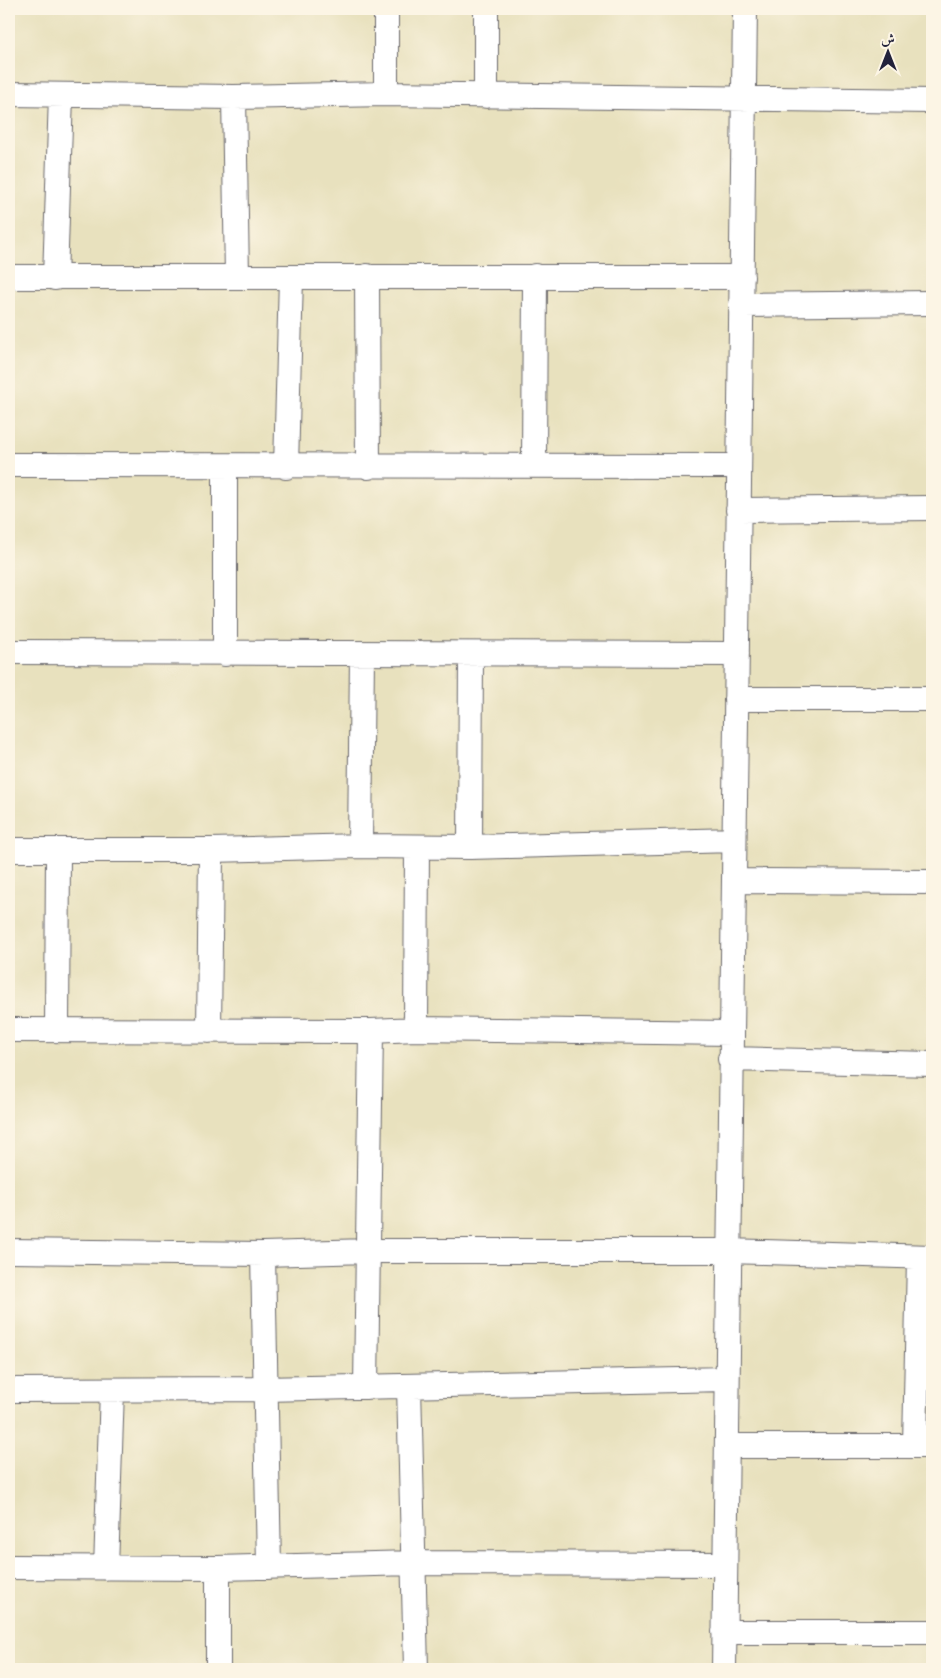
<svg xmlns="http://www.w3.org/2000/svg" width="941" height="1678" font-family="'IM FELL DW Pica',Amiri,serif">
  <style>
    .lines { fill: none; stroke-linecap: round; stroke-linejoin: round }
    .minor-casing { stroke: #676569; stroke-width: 26 }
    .minor { stroke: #fff; stroke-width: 24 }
  </style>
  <rect width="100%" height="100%" fill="#fcf5e5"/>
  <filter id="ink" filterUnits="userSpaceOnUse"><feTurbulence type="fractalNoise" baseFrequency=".02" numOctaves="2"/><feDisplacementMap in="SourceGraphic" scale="10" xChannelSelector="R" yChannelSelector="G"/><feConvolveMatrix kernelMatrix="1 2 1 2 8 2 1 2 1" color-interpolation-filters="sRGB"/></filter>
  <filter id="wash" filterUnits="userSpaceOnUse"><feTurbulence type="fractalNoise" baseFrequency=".0096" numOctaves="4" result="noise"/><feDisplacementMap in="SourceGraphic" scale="20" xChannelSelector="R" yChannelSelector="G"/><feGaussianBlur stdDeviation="1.12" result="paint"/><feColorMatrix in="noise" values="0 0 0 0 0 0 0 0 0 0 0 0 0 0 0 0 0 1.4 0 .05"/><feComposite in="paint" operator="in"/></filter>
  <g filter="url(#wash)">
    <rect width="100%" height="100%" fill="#e8e1be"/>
  </g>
  <g filter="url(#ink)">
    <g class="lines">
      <g class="minor-casing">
        <path id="minor" d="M386,9V94
          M9,94L234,97L386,94L932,101
          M486,96V9
          M234,97L237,277
          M367,276L368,467
          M9,277H742
          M55,278L61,95
          M741,305L932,303
          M9,465L739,466
          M534,466L535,276
          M225,467V654
          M286,467L291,277
          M738,510L932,508
          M9,652L737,654
          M736,699H932
          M360,846L362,654
          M470,847L471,654
          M9,850H211L360,846L470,847L734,840
          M734,881L932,882
          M416,1029L417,847
          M9,1030L371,1031L416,1029L732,1033
          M57,1030L58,851
          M209,1031L211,850
          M730,1059L932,1064
          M9,1251L263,1254L368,1251H727L932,1257
          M263,1254L269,1567
          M409,1386L416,1669
          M366,1387L371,1031
          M9,1390L264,1389L727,1379
          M915,1445L919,1258
          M727,1446H932
          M9,1567L218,1568L413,1563L725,1564
          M106,1568L112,1390
          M218,1568V1669
          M724,1632H932
          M724,1669L745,9"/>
      </g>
      <use href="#minor" class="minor"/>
    </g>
  </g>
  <rect width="941" height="1678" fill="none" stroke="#fcf5e5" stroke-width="30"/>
  <g transform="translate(888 52)" stroke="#fcf5e5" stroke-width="4" paint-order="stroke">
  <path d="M0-4L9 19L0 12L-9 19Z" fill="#22223b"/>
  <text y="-8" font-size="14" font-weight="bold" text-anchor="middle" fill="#22223b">ش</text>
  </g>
</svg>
